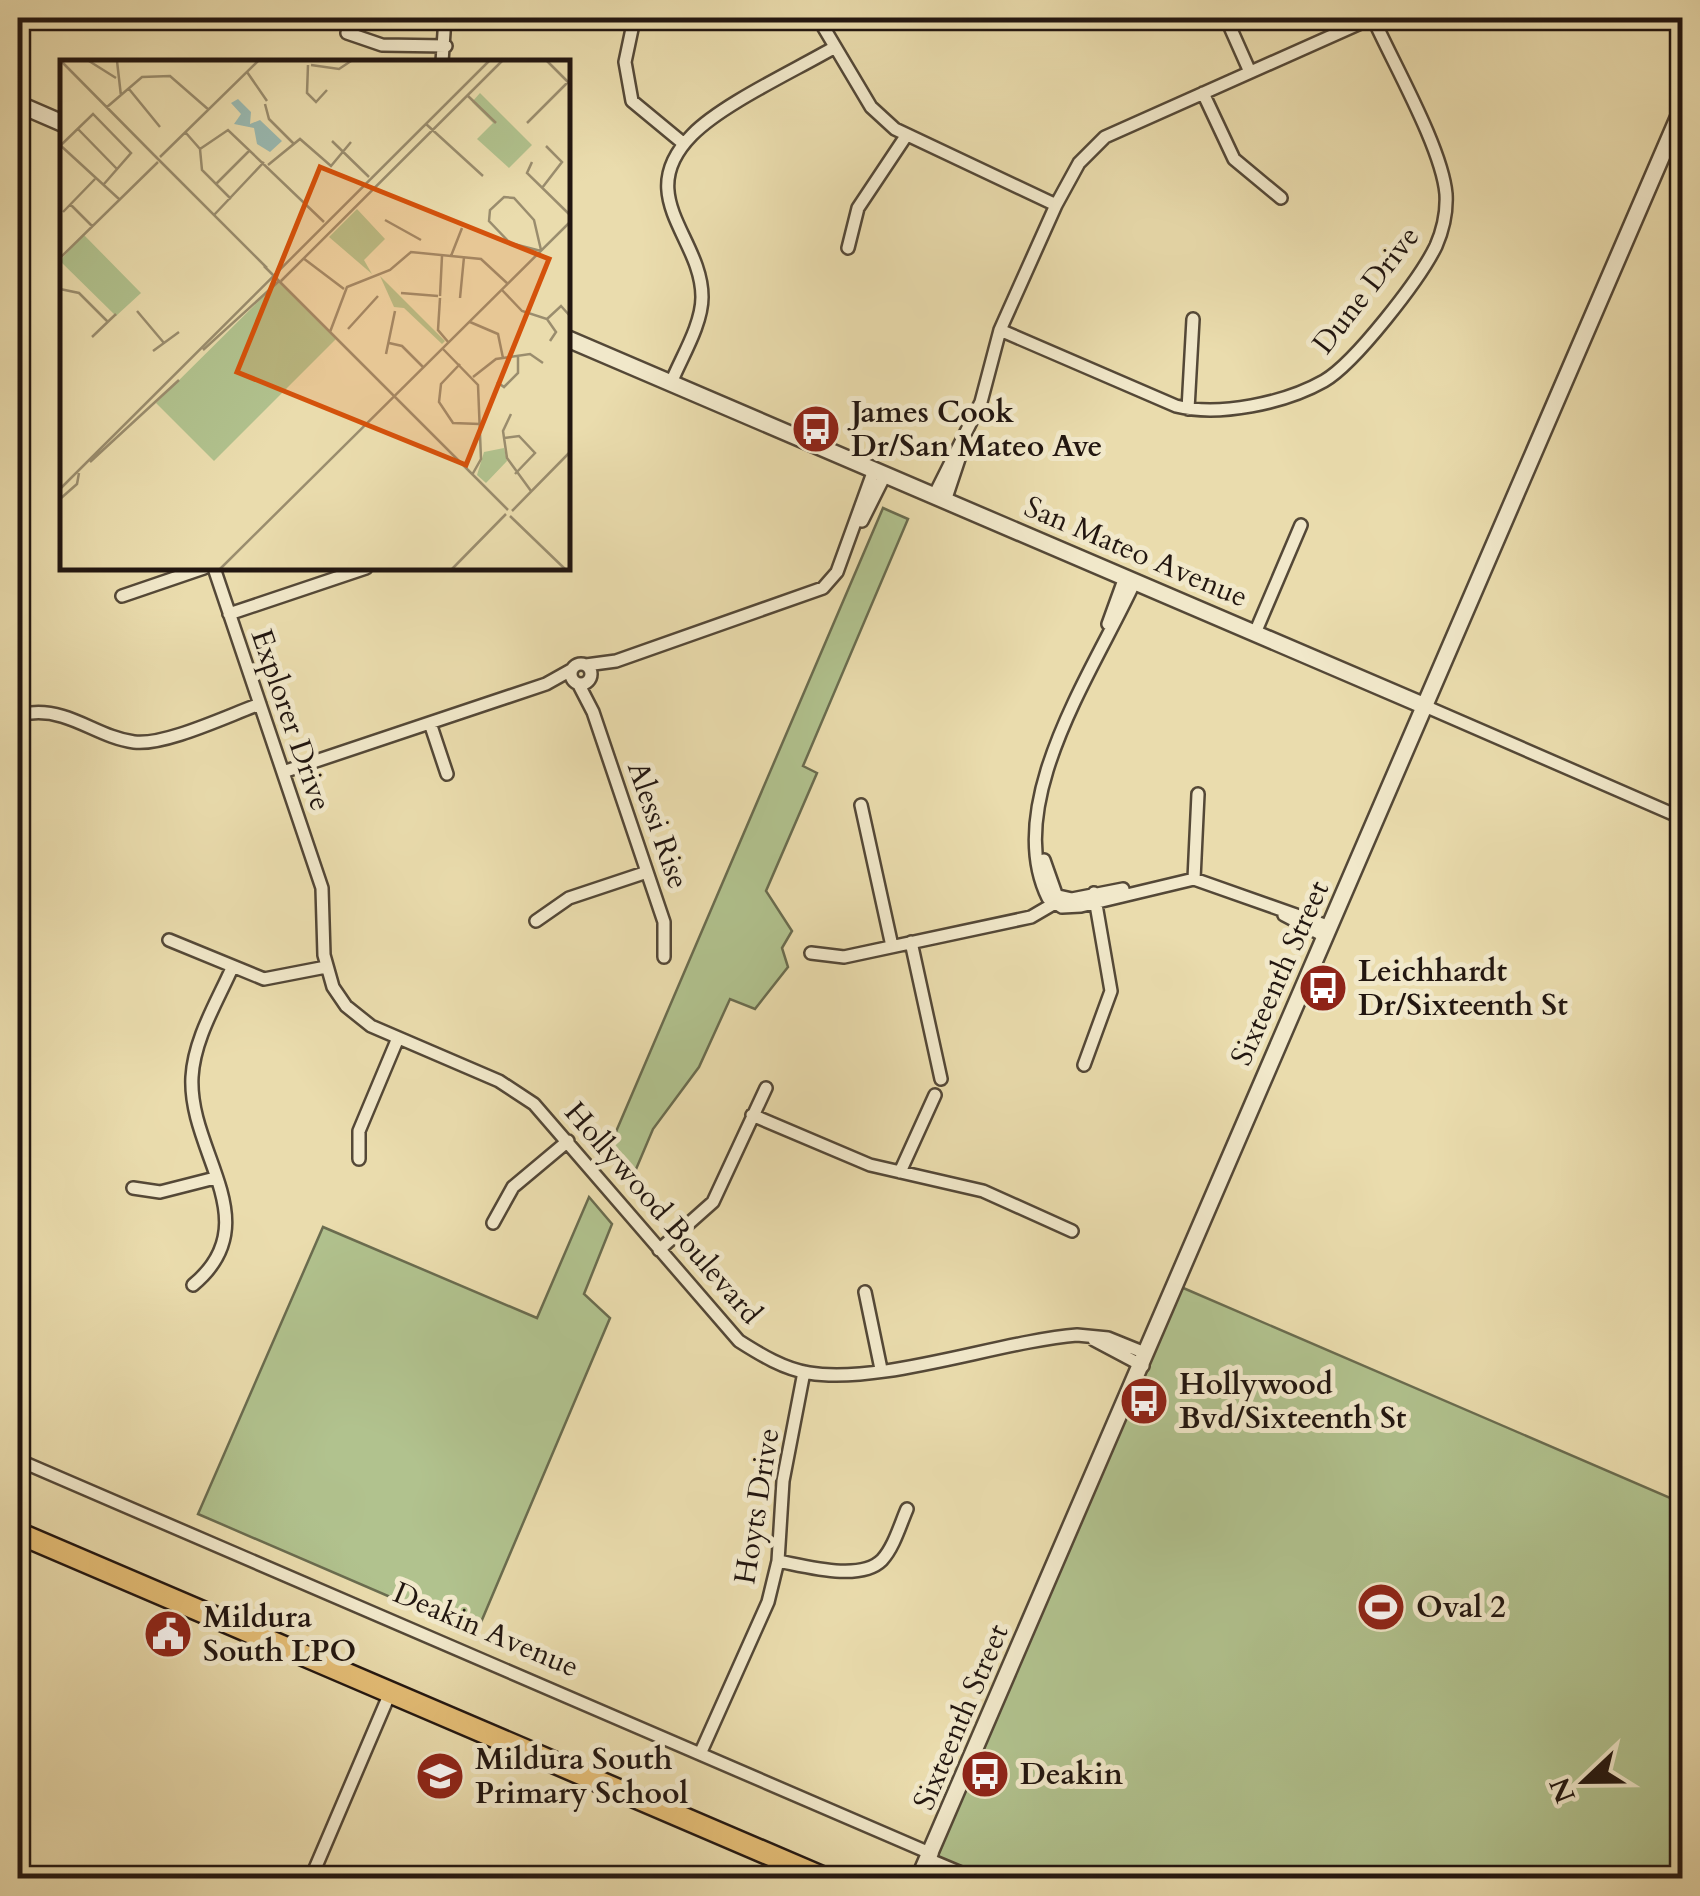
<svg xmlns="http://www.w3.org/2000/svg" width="1700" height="1896" font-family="Cardo,serif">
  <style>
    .green { fill: #b1c28e; stroke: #6a6c4f; stroke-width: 2.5 }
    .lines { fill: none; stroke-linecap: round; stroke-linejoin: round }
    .minor-casing { stroke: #544837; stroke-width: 16 }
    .tertiary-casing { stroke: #544837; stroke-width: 20 }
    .trunk-casing { stroke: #221610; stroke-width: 25 }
    .minor { stroke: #f1e8ca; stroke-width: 11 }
    .tertiary { stroke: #f1e8ca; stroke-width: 15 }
    .trunk { stroke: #e5be76; stroke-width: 20 }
    .labels { text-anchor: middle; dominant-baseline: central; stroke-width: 10; stroke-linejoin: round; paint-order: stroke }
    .street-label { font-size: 30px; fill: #221610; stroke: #f1e8ca }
    .poi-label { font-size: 30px; font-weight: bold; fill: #221610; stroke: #f1e8ca; text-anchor: start }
    .inset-road { fill: none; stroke: #9a8d6e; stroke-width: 2.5 }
    .view { fill: #d4520c; fill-opacity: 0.15; stroke: #d4520c; stroke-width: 5 }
    .inset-edge { fill: none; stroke: #221610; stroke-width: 5 }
  </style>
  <rect width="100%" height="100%" fill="#eadcad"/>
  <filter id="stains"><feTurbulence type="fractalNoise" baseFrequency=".002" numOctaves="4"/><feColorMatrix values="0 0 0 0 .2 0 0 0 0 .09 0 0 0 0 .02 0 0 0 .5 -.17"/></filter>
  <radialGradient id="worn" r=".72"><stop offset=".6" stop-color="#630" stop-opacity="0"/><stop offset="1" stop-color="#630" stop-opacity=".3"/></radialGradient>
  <path class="green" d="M883,508L908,519L803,766L817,773L766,891L792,931L782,948L788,967L755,1009L730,999L699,1067L653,1129L631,1181L606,1155Z
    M589,1197L612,1224L584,1294L610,1318L476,1634L198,1514L323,1227L537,1318Z
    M1174,1284L1682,1503V1878H973L930,1860Z"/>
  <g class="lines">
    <g class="minor-casing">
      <path id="minor" d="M818,18L871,107L895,129L1056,205
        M1226,18L1250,72
        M1024,20L1025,18
        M632,29L625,62L632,101L684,144
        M347,33L382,45L446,46
        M442,62L445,18
        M1203,93L1234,159L1281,198
        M848,248L858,208L906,136
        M1000,330L1176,406C1219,417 1285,403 1324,381C1355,363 1420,279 1436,246C1443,230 1447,212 1446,194C1442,148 1393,63 1373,18
        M671,383C681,358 702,325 702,297C702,237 632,196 692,135C722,104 796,70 835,47
        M1188,409L1193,319
        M934,496L981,402L1000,330L1056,205L1079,163L1105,137L1372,18
        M945,501L959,459
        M862,521L885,475
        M214,568L322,888L324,955L333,987L346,1006L371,1026L499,1081L534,1104L739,1341C761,1355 784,1369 809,1373C881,1385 1001,1341 1077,1335L1108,1338L1145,1353
        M1135,581C1096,667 1001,803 1048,898L1062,907L1081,906L1194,879L1330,927
        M122,596L204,568
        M229,614L366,568
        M1108,624L1125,577
        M1255,633L1301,525
        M571 674a10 10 0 1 1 20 0a10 10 0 1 1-20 0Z
        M586,665L616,661L823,588L837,572L874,470
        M579,685L593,712L664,922V957
        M1427,707L1682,818
        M31,713C70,709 97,737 134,742C165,746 229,715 260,704
        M430,723L447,774
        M283,772L546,684L571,670
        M861,805L892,946
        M1044,860L1056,894
        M1194,879L1198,794
        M1054,895L1072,899L1123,889
        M1284,915L1326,937
        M536,921L569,898L647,872
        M169,940L264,979L326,967
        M911,942L941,1079
        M811,953L844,957L1031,917L1055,903L1056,894
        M1084,1065L1111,991L1094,893
        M752,1115L870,1165L983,1191L1072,1231
        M359,1159V1131L398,1038
        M900,1172L935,1095
        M133,1188L160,1192L215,1178
        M493,1223L513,1187L568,1141
        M659,1250L713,1202L766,1088
        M193,1285C269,1222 188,1153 192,1077C194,1039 217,1002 232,968
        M865,1292L881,1369
        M1094,1340L1143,1366
        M18,1460L932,1854
        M778,1561C805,1566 860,1582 882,1560C894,1547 900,1525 907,1509
        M700,1754L768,1602L778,1561L783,1481L804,1372
        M930,1860L973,1878
        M311,1878L390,1693"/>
    </g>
    <g class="tertiary-casing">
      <path id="tertiary" d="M18,104L62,123
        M568,339L1427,707
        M919,1878L1682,109"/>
    </g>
    <g class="trunk-casing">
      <path id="trunk" d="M18,1533L824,1878"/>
    </g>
    <use href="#minor" class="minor"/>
    <use href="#tertiary" class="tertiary"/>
    <use href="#trunk" class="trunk"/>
  </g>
  <defs>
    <g id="bus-disc" transform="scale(2.5)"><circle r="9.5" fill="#8f2418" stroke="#f1e8ca"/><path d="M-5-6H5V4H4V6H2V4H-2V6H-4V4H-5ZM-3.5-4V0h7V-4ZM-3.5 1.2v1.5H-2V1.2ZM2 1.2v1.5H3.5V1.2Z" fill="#fff"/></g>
    <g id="stadium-disc" transform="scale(2.5)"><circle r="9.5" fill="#8f2418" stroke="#f1e8ca"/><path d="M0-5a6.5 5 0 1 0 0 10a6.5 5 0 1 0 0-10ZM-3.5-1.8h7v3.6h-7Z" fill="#fff"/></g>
    <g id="civic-disc" transform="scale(2.5)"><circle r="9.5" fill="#8f2418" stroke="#f1e8ca"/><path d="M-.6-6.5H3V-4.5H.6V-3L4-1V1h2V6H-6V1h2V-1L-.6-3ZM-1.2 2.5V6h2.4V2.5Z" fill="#fff"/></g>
    <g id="school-disc" transform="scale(2.5)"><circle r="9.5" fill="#8f2418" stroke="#f1e8ca"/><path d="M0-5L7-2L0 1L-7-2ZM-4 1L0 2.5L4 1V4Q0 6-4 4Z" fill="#fff"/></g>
  </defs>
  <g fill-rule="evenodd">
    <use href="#bus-disc" x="816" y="429"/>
    <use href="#bus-disc" x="1323" y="988"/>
    <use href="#bus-disc" x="1144" y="1401"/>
    <use href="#stadium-disc" x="1381" y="1607"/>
    <use href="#civic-disc" x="168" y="1634"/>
    <use href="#bus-disc" x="985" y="1774"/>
    <use href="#school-disc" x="440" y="1776"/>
  </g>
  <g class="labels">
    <g class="street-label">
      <text transform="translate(1366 290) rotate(-52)">Dune Drive</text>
      <text transform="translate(1136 552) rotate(23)">San Mateo Avenue</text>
      <text transform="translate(291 720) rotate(71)">Explorer Drive</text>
      <text transform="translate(658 825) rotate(71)">Alessi Rise</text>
      <text transform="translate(1280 973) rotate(-66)">Sixteenth Street</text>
      <text transform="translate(663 1213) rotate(49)">Hollywood Boulevard</text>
      <text transform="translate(757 1506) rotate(-81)">Hoyts Drive</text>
      <text transform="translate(486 1630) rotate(23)">Deakin Avenue</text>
      <text transform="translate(961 1717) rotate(-67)">Sixteenth Street</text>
    </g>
    <g class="poi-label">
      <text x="851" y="412">James Cook<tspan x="851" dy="34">Dr/San Mateo Ave</tspan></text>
      <text x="1358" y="971">Leichhardt<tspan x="1358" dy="34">Dr/Sixteenth St</tspan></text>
      <text x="1179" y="1384">Hollywood<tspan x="1179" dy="34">Bvd/Sixteenth St</tspan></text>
      <text x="1416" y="1607">Oval 2</text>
      <text x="203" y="1617">Mildura<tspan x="203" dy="34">South LPO</tspan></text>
      <text x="475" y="1759">Mildura South<tspan x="475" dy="34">Primary School</tspan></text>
      <text x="1020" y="1774">Deakin</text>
    </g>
  </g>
  <g transform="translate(60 60)">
    <rect width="510" height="510" fill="#eadcad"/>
    <path d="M420,33L472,85L449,108L417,79L433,63L412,42ZM297,149L325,179L304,200L312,214L269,177ZM23,174L81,233L56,256L0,201ZM320,216L385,281L382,284L344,248L334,247ZM219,221L277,278L154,401L96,343ZM444,388L447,401L426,423L417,415L424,392Z" fill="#b1c28e"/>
    <path d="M178,39L191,52L190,64L200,60L222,81L210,92L197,84L194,68L174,64L181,54L171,43Z" fill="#9abab2"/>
    <path class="inset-road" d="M1,1L94,95M29,1L56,18M57,1L61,36M487,1L510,24M248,5L247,33L256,42L267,30M251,5L279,9L291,1M187,12L207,41M69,29L100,67M408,36L436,63M205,44L209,59L234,84M47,47L82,17L110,16L149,50M467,63L508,22M366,64L423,116M17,68L57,109M126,73L140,89L142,110L171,139M272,81L309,117M0,85L59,139M0,86L33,54L71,93L44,124M140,89L168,70L264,162M93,94L207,208M100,97L198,1M472,102L467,113L510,155M208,105L240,79L271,106L291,82M156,124L189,91M482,128L502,102L486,86M10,144L32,166M3,152L35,119M154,155L204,102M325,160L361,180M481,191L450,183L429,161L430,150L444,137L454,138L474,160L481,190M391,196L402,168M0,198L98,102M243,198L284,229M204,206L448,450M221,221L442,1M0,229L19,233L48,262M442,230L462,251L487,259L496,272L490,281M341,233L378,236M380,236L382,196M380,238L378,270L389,283M400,238L404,197M77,251L104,283M487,259L501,246L510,256M410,262L438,274L443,298M288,269L318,236M270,272L287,227L330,210L351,192L421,199L448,224M32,277L56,254M329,283L342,286L364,308M383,289L418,325L421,399L412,415M143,290L219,221M93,291L119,272M326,294L335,251M400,304L381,324L379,342L393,363L420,364M413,317L436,299L470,294L483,303M437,322L444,327L458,313V296M451,354L443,371L447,398L471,431M444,378L459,376L475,393L455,414M30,402L119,320M0,429L429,1M0,439L17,424L19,413M452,451L510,392M450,456L505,509M160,509L510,162M392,509L446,454"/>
    <path class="view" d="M260,107L489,199L406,405L177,312Z"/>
    <rect width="510" height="510" class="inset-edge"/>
  </g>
  <rect width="1700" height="1896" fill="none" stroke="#eadcad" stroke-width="60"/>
  <rect x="20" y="20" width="1660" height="1856" fill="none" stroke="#221610" stroke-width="5"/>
  <rect x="30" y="30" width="1640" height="1836" fill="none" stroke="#221610" stroke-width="2.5"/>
  <g transform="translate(1585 1781) rotate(248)" stroke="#f1e8ca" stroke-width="8" paint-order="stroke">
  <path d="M0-8L18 38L0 25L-18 38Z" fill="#221610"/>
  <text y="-15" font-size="28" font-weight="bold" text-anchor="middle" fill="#221610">N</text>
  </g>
  <rect width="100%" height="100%" filter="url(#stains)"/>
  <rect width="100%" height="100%" fill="url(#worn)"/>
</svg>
